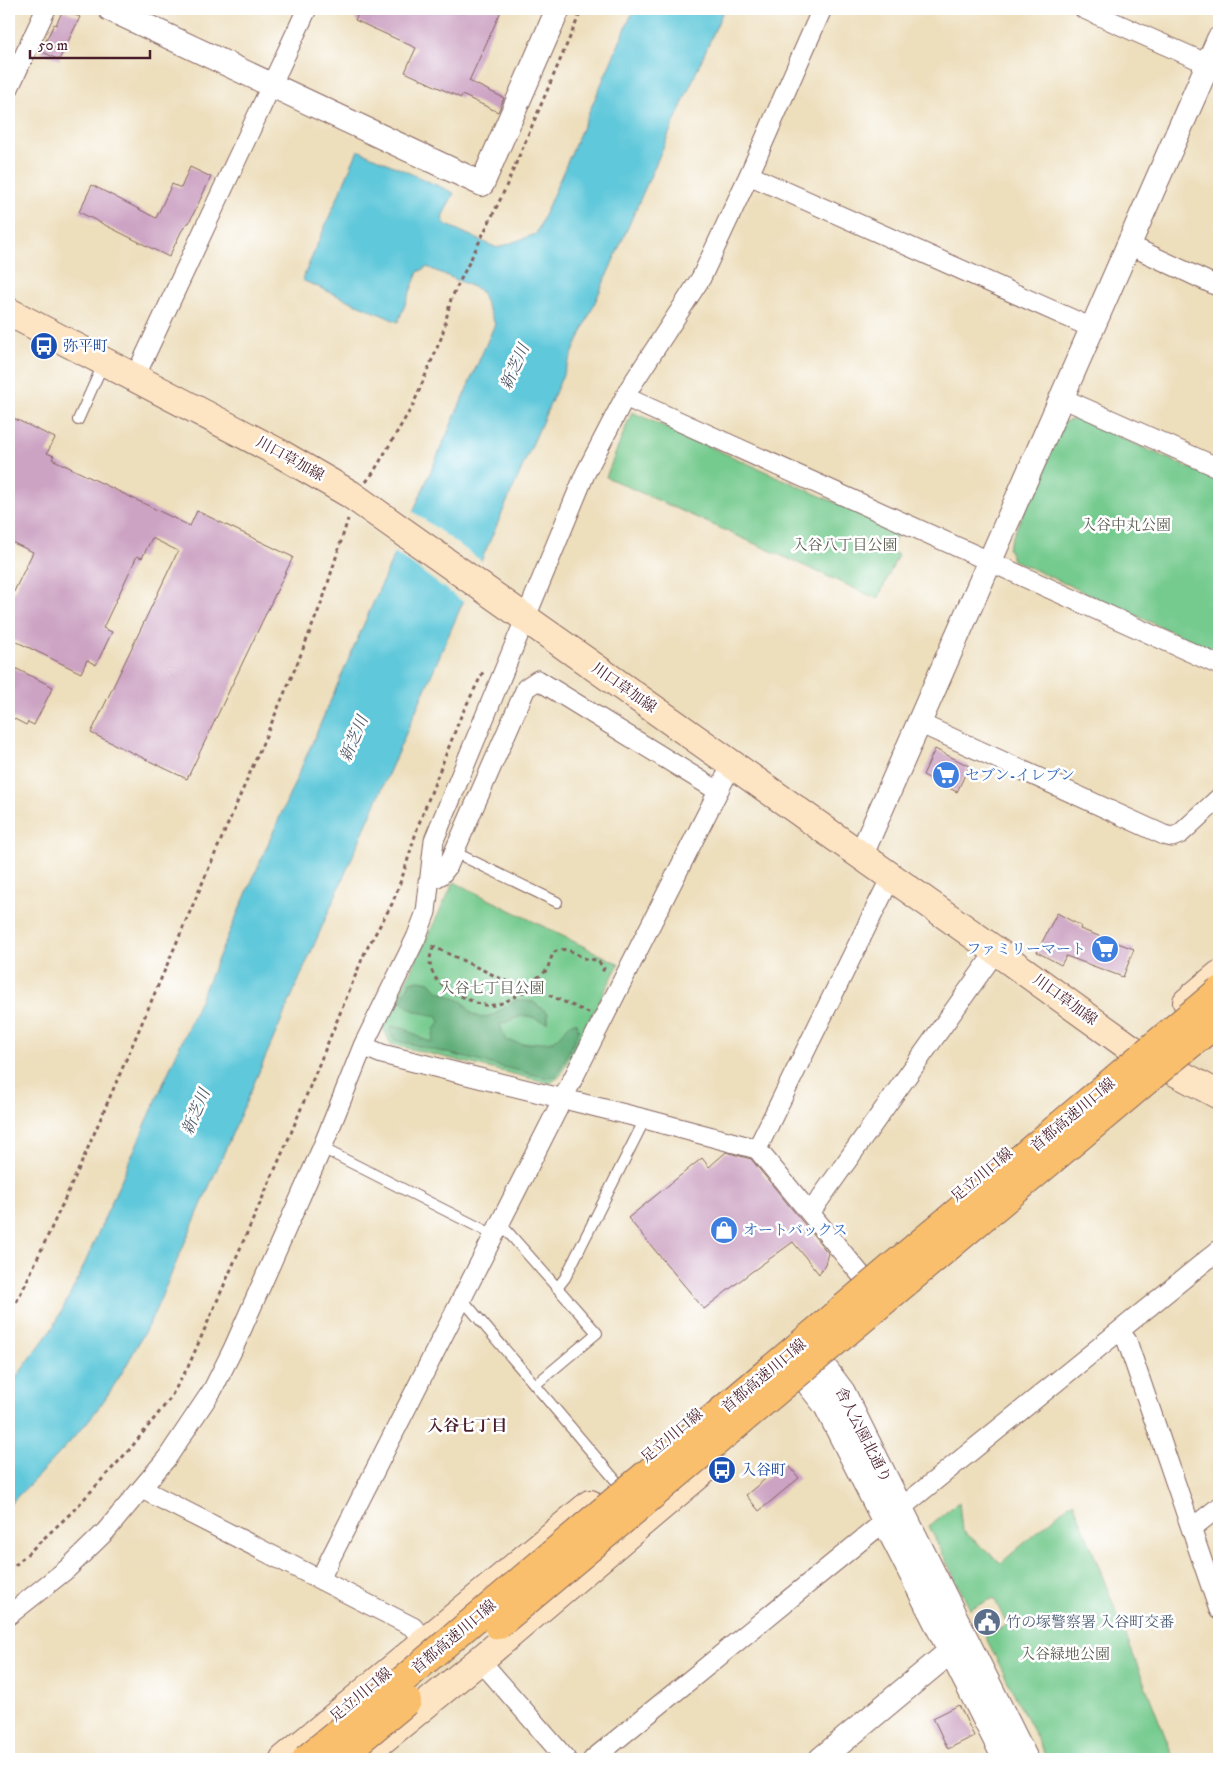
<svg xmlns="http://www.w3.org/2000/svg" width="1228" height="1768" font-family="'IM FELL DW Pica','Noto Serif JP',serif">
  <style>
    .green { fill: #75ca8e; stroke: #60745c }
    .forest { fill: #60ae79; stroke: #556652 }
    .water { fill: #5fc8da; stroke: #547482 }
    .pier { fill: #eddebc }
    .building { fill: #cca3c3 }
    .lines { fill: none; stroke-linecap: round; stroke-linejoin: round }
    .service-casing { stroke: #83625e; stroke-width: 12 }
    .minor-casing { stroke: #83625e; stroke-width: 21 }
    .tertiary-casing { stroke: #83625e; stroke-width: 26 }
    .secondary-casing { stroke: #83625e; stroke-width: 30 }
    .path { stroke: #83625e; stroke-width: 3; stroke-dasharray: 4 4; stroke-linecap: butt }
    .service { stroke: #fff; stroke-width: 10 }
    .minor { stroke: #fff; stroke-width: 19 }
    .tertiary { stroke: #fff; stroke-width: 24 }
    .secondary { stroke: #fde5c4; stroke-width: 28 }
    .motorway-bridge-casing { stroke: #83625e; stroke-width: 30; stroke-linecap: butt }
    .motorway-bridge { stroke: #f9bf6c; stroke-width: 28 }
    .labels { text-anchor: middle; dominant-baseline: central; stroke-width: 5; stroke-linejoin: round; paint-order: stroke }
    .transit-label { font-size: 15px; fill: #164399; stroke: #fff; text-anchor: start }
    .street-label { font-size: 15px; fill: #4a1f2b; stroke: #fff }
    .park-label { font-size: 15px; fill: #595b4e; stroke: #fff }
    .shop-label { font-size: 15px; fill: #366cbe; stroke: #fff; text-anchor: start }
    .service-label { font-size: 15px; fill: #4e5e75; stroke: #fff; text-anchor: start }
    .water-label { font-size: 16px; font-style: italic; fill: #515a68; stroke: #fff }
    .neighbourhood-label { font-size: 16px; font-weight: bold; fill: #4a1f2b; stroke: #fff }
  </style>
  <rect width="100%" height="100%" fill="#fff"/>
  <filter id="ink" filterUnits="userSpaceOnUse"><feTurbulence type="fractalNoise" baseFrequency=".02" numOctaves="2"/><feDisplacementMap in="SourceGraphic" scale="10" xChannelSelector="R" yChannelSelector="G"/><feConvolveMatrix kernelMatrix="1 2 1 2 8 2 1 2 1" color-interpolation-filters="sRGB"/></filter>
  <filter id="wash" filterUnits="userSpaceOnUse"><feTurbulence type="fractalNoise" baseFrequency=".0096" numOctaves="4" result="noise"/><feDisplacementMap in="SourceGraphic" scale="20" xChannelSelector="R" yChannelSelector="G"/><feGaussianBlur stdDeviation="1.12" result="paint"/><feColorMatrix in="noise" values="0 0 0 0 0 0 0 0 0 0 0 0 0 0 0 0 0 1.4 0 .05"/><feComposite in="paint" operator="in"/></filter>
  <g filter="url(#wash)">
    <rect width="100%" height="100%" fill="#eddebc"/>
    <path class="green" d="M632,412L899,531L890,550L898,555L878,599L606,477Z
      M1076,418L1219,481V653L1013,560L1008,547L1064,422Z
      M454,882L619,964L559,1077L550,1083L391,1044L383,1028Z
      M1073,1501L1174,1759H1047L985,1636L1007,1625L994,1598L970,1609L929,1526L959,1502L962,1530L1001,1563Z"/>
    <path class="forest" d="M419,980L430,982L437,990L463,1002L471,1013L481,1018L493,1015L516,1000L533,1002L548,1013V1022C538,1022 537,1018 528,1016C520,1014 508,1022 500,1025L506,1040L522,1044L554,1041L571,1023L576,1022L579,1031L557,1075L547,1078L394,1040L389,1031L391,1026L406,1029L422,1039L432,1042L434,1029L440,1023L438,1016C423,1013 410,1013 401,1000L410,982Z"/>
    <path class="water" d="M634,9H724L463,602L153,1316C135,1350 117,1385 93,1415C67,1447 38,1476 9,1505V1387L54,1326L78,1279L495,324L480,290L427,267L418,272L398,322L302,280L358,150L454,193L442,217L445,224L497,248L536,234Z"/>
    <path class="pier" d="M411,510L483,562L465,603L393,551Z"/>
    <g id="blocks">
      <path class="building" d="M360,9H502L469,81L504,98L498,112L462,95L461,98L405,72L416,48L355,20Z
        M63,10L80,17L59,60L41,51L54,24L56,25Z
        M190,167L211,177L189,223H187L181,232L169,257L79,212L92,185L156,218L172,184L181,188Z
        M9,416L55,438L47,453L54,456L52,459L190,526L197,511L293,557L187,779L91,733L178,551L152,538L142,558L137,556L103,628L112,632L96,665L87,660L81,673L9,638V602L33,552L9,541Z
        M9,665L53,687L34,725L28,722L26,725L9,716Z
        M935,749L969,766L957,792L923,775Z
        M1057,913L1081,926L1080,929L1134,949L1123,977L1066,956L1061,965L1037,952Z
        M726,1152L751,1159L828,1253L825,1264L819,1274L793,1242L750,1273L704,1309L628,1218L702,1158L709,1167Z
        M786,1462L799,1478L759,1511L746,1495Z
        M959,1705L974,1736L948,1749L933,1718Z"/>
    </g>
  </g>
  <g filter="url(#ink)">
    <use href="#blocks" fill-opacity="0" stroke="#83625e" stroke-width="1"/>
    <g class="lines">
      <g class="service-casing">
        <path id="service" d="M78,420L104,362
          M454,852L557,902
          M322,1148L494,1235
          M500,1223L597,1333L535,1385
          M558,1287L565,1278L645,1119
          M463,1300L617,1482"/>
      </g>
      <g class="minor-casing">
        <path id="minor" d="M1084,9L1208,64
          M9,88L46,9
          M749,175L1092,328
          M1129,245L1219,287
          M135,377L307,9
          M625,397L1219,665
          M1062,398L1219,468
          M919,723L1164,835L1172,837L1180,834L1219,798
          M428,882L441,875L448,866L526,688L538,680L718,791
          M363,1046L382,1054L645,1119L757,1149L862,1276
          M757,1149L891,877
          M810,1213L996,951
          M1120,1332L1127,1341L1219,1610
          M142,1489L413,1627L425,1641
          M901,1508L1219,1250
          M1192,1528L1219,1507
          M320,1579L732,764
          M9,1615L67,1569L105,1532L167,1458L213,1389L233,1349L322,1148L363,1046L416,938L426,912L434,840L585,474L629,389L701,278L749,175L822,9
          M480,1660L566,1759
          M593,1759L885,1521"/>
      </g>
      <g class="tertiary-casing">
        <path id="tertiary" d="M110,9L482,184L558,9
          M861,855L1219,39
          M805,1346L809,1347L843,1392L1026,1759
          M790,1356L791,1362L826,1406L1005,1759
          M821,1759L951,1651L964,1644"/>
      </g>
      <g class="secondary-casing">
        <path id="secondary" d="M9,312L281,454L350,494L996,951L1132,1049L1219,1095
          M1187,1002L1219,975
          M284,1759L590,1504
          M359,1759L480,1660L710,1465"/>
      </g>
      <path class="path" d="M366,482L373,473L413,405L442,336L451,299L502,196L582,9
        M432,946L525,990
        M434,947C431,952 430,956 430,962C432,981 445,989 461,996C472,1001 482,1007 494,1005C508,1003 519,992 533,988
        M589,1013L533,988L537,978L547,970L553,953C564,946 571,951 580,956C585,960 591,959 597,960L604,968L601,975
        M9,1316L25,1285L81,1164L297,664L323,599L348,519
        M9,1571L72,1512L130,1449L169,1400L188,1367L291,1133L365,952L392,904L404,872L418,826L461,716L484,670"/>
      <use href="#service" class="service"/>
      <use href="#minor" class="minor"/>
      <use href="#tertiary" class="tertiary"/>
      <use href="#secondary" class="secondary"/>
      <g class="motorway-bridge-casing">
        <path id="motorway-bridge" d="M498,1625L1171,1060L1219,1021
          M306,1759L405,1678L1219,991
          M337,1759L407,1701"/>
      </g>
      <use href="#motorway-bridge" class="motorway-bridge"/>
    </g>
  </g>
  <defs>
    <g id="bus-disc" transform="scale(1.4375)"><circle r="9.5" fill="#1a4fb4" stroke="#fff"/><path d="M-5-6H5V4H4V6H2V4H-2V6H-4V4H-5ZM-3.5-4V0h7V-4ZM-3.5 1.2v1.5H-2V1.2ZM2 1.2v1.5H3.5V1.2Z" fill="#fff"/></g>
    <g id="supermarket-disc" transform="scale(1.4375)"><circle r="9.5" fill="#3f7fe0" stroke="#fff"/><path d="M-6-5.5h2.5l.6 2H6L4.5 2H-2.5L-4.4-4H-6ZM-1.5 3.2a1.3 1.3 0 1 0 .1 0ZM3 3.2a1.3 1.3 0 1 0 .1 0Z" fill="#fff"/></g>
    <g id="shop-disc" transform="scale(1.4375)"><circle r="9.5" fill="#3f7fe0" stroke="#fff"/><path d="M-5-2.5h2.3a2.7 3.5 0 0 1 5.4 0H5L5.5 6h-11ZM-1.5-2.5h3a1.5 2.3 0 0 0-3 0Z" fill="#fff"/></g>
    <g id="civic-disc" transform="scale(1.4375)"><circle r="9.5" fill="#5c6f8a" stroke="#fff"/><path d="M-.6-6.5H3V-4.5H.6V-3L4-1V1h2V6H-6V1h2V-1L-.6-3ZM-1.2 2.5V6h2.4V2.5Z" fill="#fff"/></g>
  </defs>
  <g fill-rule="evenodd">
    <use href="#bus-disc" x="44" y="346"/>
    <use href="#supermarket-disc" x="946" y="775"/>
    <use href="#supermarket-disc" x="1105" y="949"/>
    <use href="#shop-disc" x="724" y="1230"/>
    <use href="#bus-disc" x="722" y="1470"/>
    <use href="#civic-disc" x="987" y="1622"/>
  </g>
  <g class="labels">
    <g class="transit-label">
      <text x="63" y="346">弥平町</text>
      <text x="741" y="1470">入谷町</text>
    </g>
    <g class="street-label">
      <text transform="translate(290 459) rotate(29)">川口草加線</text>
      <text transform="translate(624 688) rotate(35)">川口草加線</text>
      <text transform="translate(1065 1000) rotate(36)">川口草加線</text>
      <text transform="translate(1073 1115) rotate(-40)">首都高速川口線</text>
      <text transform="translate(982 1175) rotate(-40)">足立川口線</text>
      <text transform="translate(764 1376) rotate(-40)">首都高速川口線</text>
      <text transform="translate(863 1435) rotate(63)">舎人公園北通り</text>
      <text transform="translate(672 1436) rotate(-40)">足立川口線</text>
      <text transform="translate(454 1637) rotate(-40)">首都高速川口線</text>
      <text transform="translate(361 1695) rotate(-40)">足立川口線</text>
    </g>
    <g class="park-label">
      <text x="1126" y="525">入谷中丸公園</text>
      <text x="845" y="545">入谷八丁目公園</text>
      <text x="492" y="988">入谷七丁目公園</text>
      <text x="1065" y="1654">入谷緑地公園</text>
    </g>
    <g class="shop-label">
      <text x="965" y="775">セブン-イレブン</text>
      <text x="1086" y="949" text-anchor="end">ファミリーマート</text>
      <text x="743" y="1230">オートバックス</text>
    </g>
    <g class="service-label">
      <text x="1006" y="1622">竹の塚警察署 入谷町交番</text>
    </g>
    <g class="water-label">
      <text transform="translate(515 367) rotate(-66)">新芝川</text>
      <text transform="translate(354 739) rotate(-67)">新芝川</text>
      <text transform="translate(196 1112) rotate(-67)">新芝川</text>
    </g>
    <g class="neighbourhood-label">
      <text x="467" y="1426">入谷七丁目</text>
    </g>
  </g>
  <rect width="1228" height="1768" fill="none" stroke="#fff" stroke-width="30"/>
  <path d="M30 50v8h120v-8" fill="none" stroke="#4a1f2b" stroke-width="2.5"/>
  <text x="38" y="50" font-size="15" fill="#4a1f2b" stroke="#ffffff" stroke-width="4" paint-order="stroke">50 m</text>
</svg>
